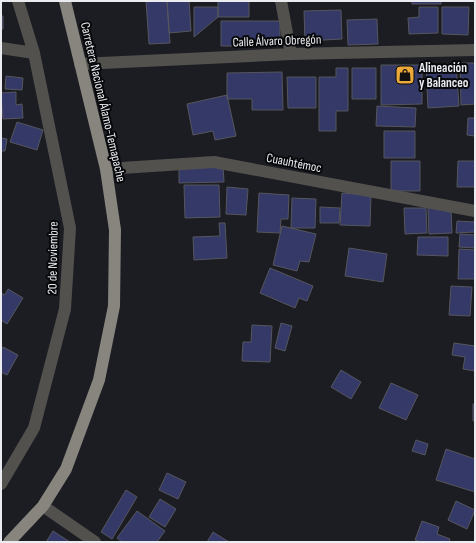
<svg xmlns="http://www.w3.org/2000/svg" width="476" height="543" font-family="'Sofia Sans Condensed',sans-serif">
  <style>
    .building { fill: #343968; stroke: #55565d }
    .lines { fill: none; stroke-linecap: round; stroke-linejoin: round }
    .street { stroke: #53514e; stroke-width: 12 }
    .primary { stroke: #88847e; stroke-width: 12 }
    .labels { text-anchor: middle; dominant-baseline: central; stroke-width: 4; stroke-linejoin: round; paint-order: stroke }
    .street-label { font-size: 13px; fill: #ebecf0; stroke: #07080a }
    .poi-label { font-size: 13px; font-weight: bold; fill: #ebecf0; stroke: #07080a; text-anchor: start }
  </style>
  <rect width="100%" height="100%" fill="#1c1d23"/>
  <path class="building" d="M146,1H167L170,43L149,44Z
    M167,1H189L191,31L169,33Z
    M218,1H249V17H218Z
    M412,1H441V4H412Z
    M194,7H218V17L194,37Z
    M419,7H438V33L409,34L408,18L419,17Z
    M442,7H469L468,35L442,34Z
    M341,10L342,39L305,41L304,11Z
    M1,16H3V29H1Z
    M377,19L378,44L348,45L347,20Z
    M221,21H280V46H221Z
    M460,63H475V104L461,105Z
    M456,64L459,106L428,108L426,65Z
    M381,65H422V104L381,105Z
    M336,68H348V111H336V131H319V77H336Z
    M352,68H376V99H352Z
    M282,72L283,110H252V99H227V73Z
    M6,76L23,78L22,90L5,89Z
    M287,77H316V108H288Z
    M16,92V105L22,104L23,118L3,119L1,93Z
    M227,95L236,136L215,140L213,131L193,135L187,104Z
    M377,106L416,108L415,127L376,126Z
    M468,118H475V136L467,135Z
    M17,122L43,130L37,150L10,142Z
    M384,131H415V158H384Z
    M1,138L7,139L5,151H1Z
    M391,161H420V191H391Z
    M458,161H475V187H457Z
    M223,165L224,182L179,183V166Z
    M184,185H219L220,217L185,218Z
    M227,187L248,189L246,215L226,214Z
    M259,193L289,195L288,219H281L280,233L257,232Z
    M342,193L371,195L370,226L340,225Z
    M292,198L316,199L315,228H291Z
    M320,207L340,208L339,223H320Z
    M404,208H426L427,233L405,234Z
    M428,208H451L452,233L429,234Z
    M457,221L475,222V232L456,233Z
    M219,223H225L227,258L194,260L193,237L220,236Z
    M282,226L316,234L309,262L300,261L297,271L273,265Z
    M460,234L475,235V248L459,247Z
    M418,237H448V256L417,255Z
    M349,248L387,254L383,282L345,276Z
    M459,249L475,250V279H458Z
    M270,268L313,286L307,301L299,298L295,308L260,293Z
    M451,286L472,287L470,316L449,315Z
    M8,289L23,298L7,324L1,320V293L5,295Z
    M281,323L292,326L285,351L275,348Z
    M252,325L272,326L270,362L242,361L243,342H251Z
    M454,343L475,346V371L463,369L465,357L452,355Z
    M3,347L18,355L7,375L1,372V351Z
    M341,370L361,382L351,399L331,387Z
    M391,383L418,395L406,420L379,408Z
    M473,404H475V421H473Z
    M416,440L428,444L425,455L412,451Z
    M446,449L475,459V492L436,480Z
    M167,473L186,482L178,499L159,490Z
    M126,490L137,497L112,539L101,532Z
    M160,499L176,509L165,527L149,517Z
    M456,501L475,510L467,529L448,520Z
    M137,511L165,531L157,542H122L117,538Z
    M422,521L439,527L437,534L450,539L449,542H421L415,540Z
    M53,531L70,542H46Z
    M213,532L229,542H207Z"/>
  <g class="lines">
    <path class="street" d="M281,1L291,54
      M1,48L34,53
      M80,64L291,54L475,50
      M106,169L214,162L475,211
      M1,484L34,428L65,309L70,228L34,53L18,1
      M43,506L95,542"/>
    <path class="primary" d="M9,542L43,506L66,469L99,380L114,306L115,230L106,169L65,1"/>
  </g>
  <defs>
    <g id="shop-square" transform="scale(1)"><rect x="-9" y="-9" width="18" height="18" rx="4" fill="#ebaa39" stroke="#07080a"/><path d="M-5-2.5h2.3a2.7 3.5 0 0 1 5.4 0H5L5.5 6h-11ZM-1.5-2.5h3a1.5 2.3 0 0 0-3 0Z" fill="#111"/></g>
  </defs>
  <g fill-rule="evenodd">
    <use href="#shop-square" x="405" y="75"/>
  </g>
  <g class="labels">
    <g class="street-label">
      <text transform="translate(277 41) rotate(-2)">Calle Álvaro Obregón</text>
      <text transform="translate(103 102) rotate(77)">Carretera Nacional Álamo-Temapache</text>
      <text transform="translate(294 163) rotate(11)">Cuauhtémoc</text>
      <text transform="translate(53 258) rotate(-89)">20 de Noviembre</text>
    </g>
    <g class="poi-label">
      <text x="419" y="68">Alineación<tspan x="419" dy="15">y Balanceo</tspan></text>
    </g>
  </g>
  <rect width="476" height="543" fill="none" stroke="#ebecf0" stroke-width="4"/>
</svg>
